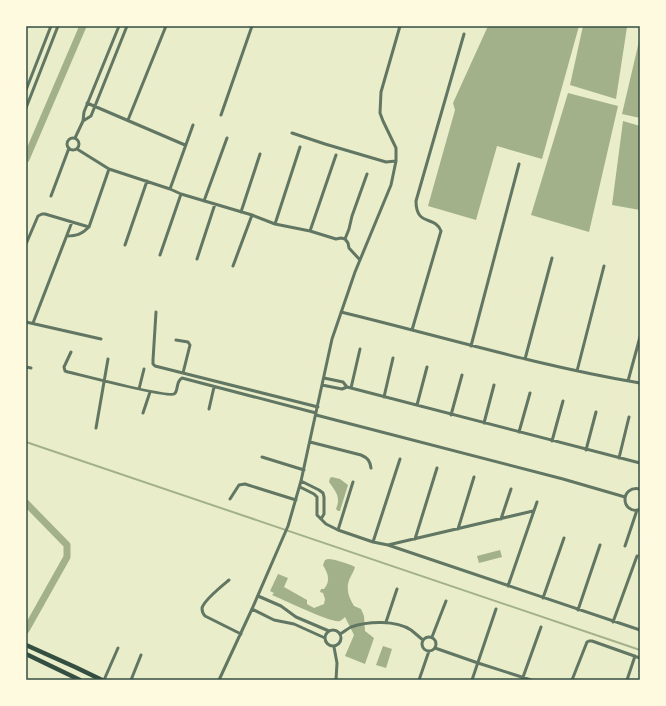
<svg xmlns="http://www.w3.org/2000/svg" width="666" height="706" font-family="'Space Grotesk',sans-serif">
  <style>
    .water { fill: #a3b18a }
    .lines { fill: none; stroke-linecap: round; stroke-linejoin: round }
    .stream { stroke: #a3b18a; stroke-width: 2 }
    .canal { stroke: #a3b18a; stroke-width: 7 }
    .minor { stroke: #617663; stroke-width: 3 }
    .secondary { stroke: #344e41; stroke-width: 4.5 }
    .neatline { fill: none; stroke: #344e41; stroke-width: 1.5 }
  </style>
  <rect width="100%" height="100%" fill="#e9edc9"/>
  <path class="water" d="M488,26H579L542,159L497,146L476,220L428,206L455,110L453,103Z
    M583,26H623L627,27L616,99L570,85Z
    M640,37V118L622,114Z
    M568,93L618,106L589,232L531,215Z
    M623,121L640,126V210L612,205Z
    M332,477L340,479L348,485L340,511H338L336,509C341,497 336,492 329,482L330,478Z
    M500,550L502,557L479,563L477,556Z
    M328,559C334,559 350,564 355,567C354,571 353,572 351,576C345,587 348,596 354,606L361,609L364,616L365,631L374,638L365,664L345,656L354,635L345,617C344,618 342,620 340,621C333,624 282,599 272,595L274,593L270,591L278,574L288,578L284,587L307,600V604L314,608L324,604L325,599L323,593L320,592L321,589H324C331,580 328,574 323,565L325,560Z
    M383,646L392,649L386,668L376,665Z"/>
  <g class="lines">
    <path class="stream" d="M26,442L640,650"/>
    <path class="canal" d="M26,159L83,26
      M26,503L67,545V557L26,630"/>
    <path class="minor" d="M26,90L51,26
      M87,103L185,145
      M26,108L58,26
      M221,115L252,26
      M128,120L166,26
      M83,121L91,116L127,26
      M292,133L325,144L386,162L396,161
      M75,138L83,121L84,112L119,26
      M67 144a6 6 0 1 1 12 0a6 6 0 1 1-12 0Z
      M77,149L109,169L170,189L181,194L252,215L275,224L310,231L336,239L341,238L345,239L349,229L352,216L367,174
      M170,189L193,125
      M51,196L69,148
      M204,201L227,138
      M241,212L260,154
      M275,224L300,147
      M310,231L336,155
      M67,236C77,236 82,234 89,227L109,169
      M345,239L348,243L349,248L360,260
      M26,244L38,216L42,214H45L89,227
      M125,245L147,181
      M160,255L181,194
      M197,259L215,204
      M233,266L252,215
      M156,312L153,360V364L155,366L318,407
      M341,312C440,336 539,366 640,383
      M26,322L101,339
      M33,323L72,222
      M412,330L441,231C435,215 416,227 416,201L464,34
      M176,340L188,342L190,345L183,373
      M471,346L519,164
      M71,352L64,367L65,371L68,372C82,375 167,398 174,394C179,391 175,382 182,378L316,413
      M525,359L552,258
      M26,367L31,368
      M577,371L604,266
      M324,378L343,382L347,387
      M628,381L640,337
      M322,385L342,389L347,387L351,388L640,463
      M351,388L360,349
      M139,389L144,369
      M384,397L393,358
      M417,405L427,367
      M209,409L214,387
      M143,413L150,392
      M316,415L563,479L625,497
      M451,415L462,375
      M484,423L494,385
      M96,428L108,359
      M519,432L530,393
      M552,441L563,401
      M310,442L361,455C368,458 370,461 371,468
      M586,450L596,412
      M262,457L304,470
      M619,458L629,417
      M301,481L319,490L323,493L324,497V514L321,519
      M300,487L314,494L317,497V515L326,524L338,530L373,542L388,545L640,630
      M640,489C620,485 620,514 640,510
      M230,499L239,485L245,484L296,500
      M501,519L511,489
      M458,529L474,477
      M338,530L353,482
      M415,539L437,468
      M373,542L400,459
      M388,545L533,511
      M625,546L637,510
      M229,580C223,585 204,600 202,608C202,611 203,614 205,616L241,634
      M508,586L537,502
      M258,596L281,606L296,617L329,631
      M543,598L564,538
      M252,609L274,620L294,624L325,638
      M578,610L600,545
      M386,622L397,589
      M613,622L637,556
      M325 638a8 8 0 1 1 16 0a8 8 0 1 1-16 0Z
      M340,634C344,632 347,629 351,627C368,621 396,620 411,630C415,633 419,637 423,640
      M422 644a7 7 0 1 1 14 0a7 7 0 1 1-14 0Z
      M432,637L446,601
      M334,647L337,663L336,680
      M435,648L478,663L531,680
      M104,680L118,648
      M131,680L141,655
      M219,680L252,609L288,526L301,481L332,339L355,272L391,185L396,161V148L383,121L380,113L381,92L400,26
      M419,680L429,651
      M472,680L496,609
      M522,680L541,627
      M572,680L587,642L589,641H592L640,658
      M627,680L635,656"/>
    <path class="secondary" d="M26,645L75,667L102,680
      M26,654L80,680"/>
  </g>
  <rect width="666" height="706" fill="none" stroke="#fefae0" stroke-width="54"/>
  <rect x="27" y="27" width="612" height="652" class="neatline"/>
</svg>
